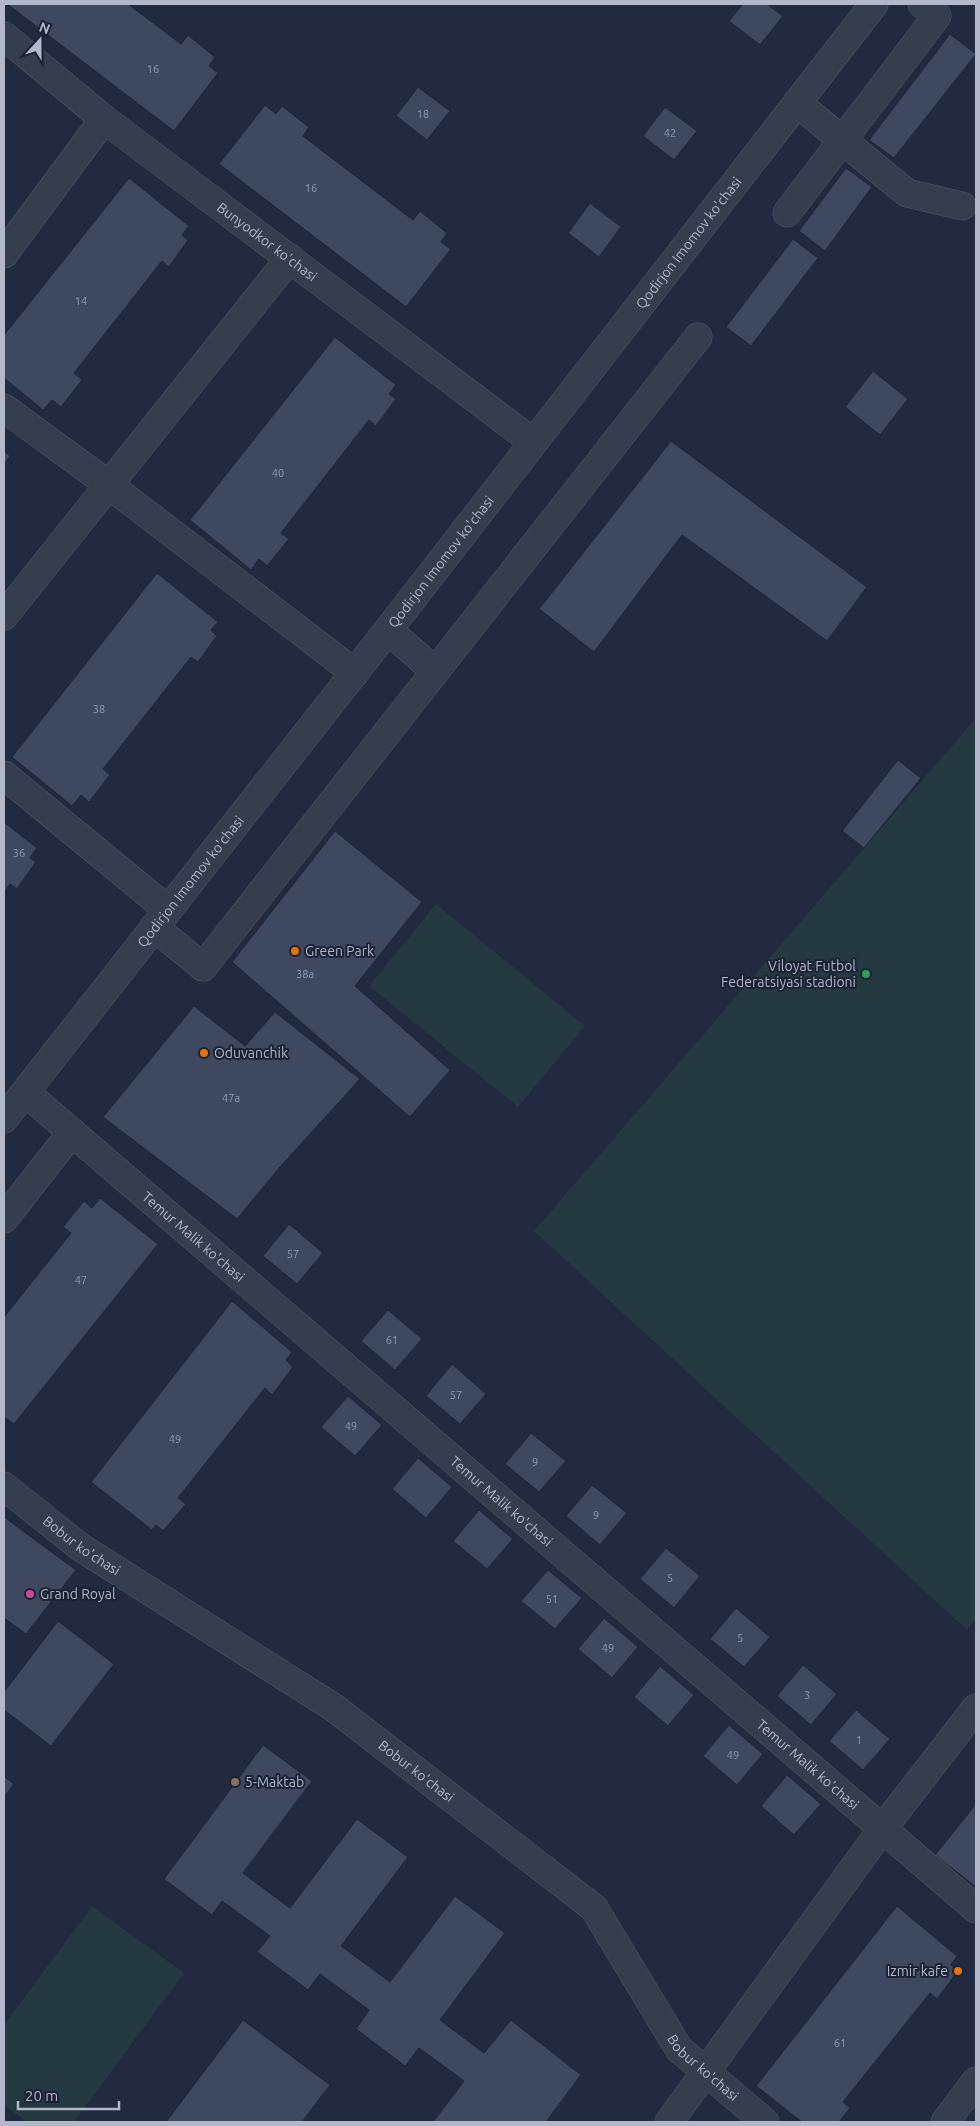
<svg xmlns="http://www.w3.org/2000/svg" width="980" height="2126" font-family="Ubuntu,sans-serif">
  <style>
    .green { fill: #243940 }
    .building { fill: #3e485e; stroke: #1d2436 }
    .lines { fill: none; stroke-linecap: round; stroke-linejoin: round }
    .minor-casing { stroke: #51586a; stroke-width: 29 }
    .minor { stroke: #363d4f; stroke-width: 28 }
    .food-dot { fill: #e8710a; stroke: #1b2234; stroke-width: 2 }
    .leisure-dot { fill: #2e9e5b; stroke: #1b2234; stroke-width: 2 }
    .hotel-dot { fill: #d1479c; stroke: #1b2234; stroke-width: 2 }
    .education-dot { fill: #8d6e63; stroke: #1b2234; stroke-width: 2 }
    .labels { text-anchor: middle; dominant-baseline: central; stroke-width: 4; stroke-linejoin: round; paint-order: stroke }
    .number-label { font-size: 11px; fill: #959caf }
    .street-label { font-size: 14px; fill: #b2b8ca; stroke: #1b2234 }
    .poi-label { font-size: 14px; fill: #b2b8ca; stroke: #1b2234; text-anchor: start }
  </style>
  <rect width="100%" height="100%" fill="#222a3f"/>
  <path class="green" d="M976,718V1620L967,1630L534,1231Z
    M436,904L585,1026L518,1107L369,986Z
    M92,1906L184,1973L74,2122H27L4,2105V2025Z"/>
  <path class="building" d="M7,4H128L181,44L188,35L215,57L209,66L218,73L174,131Z
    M743,4H767L783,16L760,45L729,21Z
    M950,34L976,54L894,158L869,140Z
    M418,87L450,111L427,140L396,116Z
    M265,105L276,114L282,106L309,127L303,136L413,220L420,211L447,233L441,242L451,249L406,307L219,164Z
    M665,107L697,131L674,160L643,136Z
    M846,168L872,187L825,251L799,231Z
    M129,178L189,226L182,235L188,240L169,267L162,261L74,373L82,380L61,407L52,400L43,410L4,378V335Z
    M590,203L621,227L599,257L568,233Z
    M793,239L818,258L751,346L726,327Z
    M335,337L396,385L389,394L396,399L376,426L369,420L281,533L289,539L267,566L259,559L251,570L190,520Z
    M873,371L908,399L880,435L845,407Z
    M671,441L867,587L827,641L682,535L594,652L539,609Z
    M4,451L10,456L4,464Z
    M157,573L218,622L211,630L217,636L198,662L191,657L103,769L110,775L89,802L81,795L72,806L12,757Z
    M898,760L921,778L864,848L842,831Z
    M4,822L37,848L30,858L36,862L17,889L10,884L4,892Z
    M335,831L422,902L355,986L450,1070L410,1117L232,962Z
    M194,1006L245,1046L275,1012L360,1079L280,1167L237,1219L103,1117Z
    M100,1198L158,1244L14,1424L4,1417V1317L71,1233L63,1227L84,1201L92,1208Z
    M289,1224L323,1253L297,1284L263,1256Z
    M232,1301L292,1352L286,1360L293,1367L272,1395L265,1388L178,1498L186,1504L163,1531L156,1525L152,1530L91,1482Z
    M388,1310L422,1339L395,1370L361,1341Z
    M452,1364L486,1394L460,1424L426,1396Z
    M348,1396L382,1425L355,1456L321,1427Z
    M531,1433L566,1461L539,1492L505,1464Z
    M418,1458L452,1487L426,1518L392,1489Z
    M592,1485L627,1513L600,1545L566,1516Z
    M479,1510L513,1539L487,1569L453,1541Z
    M4,1517L76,1570L26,1634L4,1618Z
    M666,1548L700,1576L674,1608L640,1579Z
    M548,1570L582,1598L555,1629L521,1601Z
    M736,1608L770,1637L744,1667L710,1639Z
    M604,1618L638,1647L612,1678L578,1649Z
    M58,1621L114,1664L51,1746L4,1710V1692Z
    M803,1665L837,1694L811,1725L777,1696Z
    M660,1666L694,1695L668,1726L634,1697Z
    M856,1710L890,1739L863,1770L829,1741Z
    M729,1725L763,1754L737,1785L703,1756Z
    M263,1745L312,1781L243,1873L290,1908L357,1819L408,1857L341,1946L390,1982L455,1896L505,1933L440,2020L484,2053L511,2020L581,2075L546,2122H433L464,2081L419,2048L405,2066L356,2029L369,2010L320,1974L308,1990L257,1952L270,1936L222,1901L212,1915L164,1879Z
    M787,1775L821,1804L794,1835L761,1806Z
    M4,1776L14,1784L4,1797Z
    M976,1804V1887L935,1855Z
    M897,1906L957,1956L951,1965L958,1971L937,1999L930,1993L843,2102L850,2108L839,2122H802L756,2086Z
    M243,2020L330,2085L302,2122H166Z"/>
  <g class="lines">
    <g class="minor-casing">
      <g id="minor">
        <path id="s1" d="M4,36L104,119L533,442"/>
        <path d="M797,103L907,193L962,206"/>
        <path d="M787,213L937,16L922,4"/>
        <path d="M4,254L104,119"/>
        <path d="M4,408L109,485L355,673"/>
        <path d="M4,616L290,258"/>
        <path d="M388,630L435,671"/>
        <path d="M4,775L168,910"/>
        <path d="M154,927L203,967L698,337"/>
        <path id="s2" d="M25,1092L976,1909"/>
        <path id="s3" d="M4,1119L388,630L874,4"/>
        <path d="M4,1219L72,1132"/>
        <path id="s4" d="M4,1486L80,1547L333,1707L594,1908L679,2049L765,2122"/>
        <path d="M669,2122L883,1828L976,1708"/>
        <path d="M945,2122L976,2081"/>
      </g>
    </g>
    <use href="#minor" class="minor"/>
  </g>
  <g class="food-dot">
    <circle cx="295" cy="951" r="5"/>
    <circle cx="204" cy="1053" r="5"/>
    <circle cx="958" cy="1971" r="5"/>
  </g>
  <circle class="leisure-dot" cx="866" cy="974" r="5"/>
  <circle class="hotel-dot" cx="30" cy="1594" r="5"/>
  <circle class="education-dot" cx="235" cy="1782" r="5"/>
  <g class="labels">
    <g class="number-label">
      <text x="153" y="69">16</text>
      <text x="423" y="114">18</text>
      <text x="670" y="133">42</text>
      <text x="311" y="188">16</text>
      <text x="81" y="301">14</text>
      <text x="278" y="473">40</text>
      <text x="99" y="709">38</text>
      <text x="19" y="853">36</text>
      <text x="305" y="974">38a</text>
      <text x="231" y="1098">47a</text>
      <text x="293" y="1254">57</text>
      <text x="81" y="1280">47</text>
      <text x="392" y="1340">61</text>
      <text x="456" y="1395">57</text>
      <text x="351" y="1426">49</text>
      <text x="175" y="1439">49</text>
      <text x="535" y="1462">9</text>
      <text x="596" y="1515">9</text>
      <text x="670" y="1578">5</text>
      <text x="552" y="1599">51</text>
      <text x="740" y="1638">5</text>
      <text x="608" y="1648">49</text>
      <text x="807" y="1695">3</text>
      <text x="859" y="1740">1</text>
      <text x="733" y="1755">49</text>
      <text x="840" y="2043">61</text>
    </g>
    <g class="street-label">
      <text stroke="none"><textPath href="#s1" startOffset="334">Bunyodkor ko'chasi</textPath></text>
      <text stroke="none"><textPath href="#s3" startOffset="1112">Qodirjon Imomov ko'chasi</textPath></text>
      <text stroke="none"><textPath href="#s3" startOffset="708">Qodirjon Imomov ko'chasi</textPath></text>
      <text stroke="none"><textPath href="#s3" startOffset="302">Qodirjon Imomov ko'chasi</textPath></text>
      <text stroke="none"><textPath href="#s2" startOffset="222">Temur Malik ko'chasi</textPath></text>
      <text stroke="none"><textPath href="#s2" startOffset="628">Temur Malik ko'chasi</textPath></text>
      <text stroke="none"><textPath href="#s4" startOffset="98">Bobur ko'chasi</textPath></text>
      <text stroke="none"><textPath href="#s2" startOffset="1032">Temur Malik ko'chasi</textPath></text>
      <text stroke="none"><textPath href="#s4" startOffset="502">Bobur ko'chasi</textPath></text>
      <text stroke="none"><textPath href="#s4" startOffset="921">Bobur ko'chasi</textPath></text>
    </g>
    <g class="poi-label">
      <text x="305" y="951">Green Park</text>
      <text x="856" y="966" text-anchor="end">Viloyat Futbol<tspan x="856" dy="16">Federatsiyasi stadioni</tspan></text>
      <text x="214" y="1053">Oduvanchik</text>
      <text x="40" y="1594">Grand Royal</text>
      <text x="245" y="1782">5-Maktab</text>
      <text x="948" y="1971" text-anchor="end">Izmir kafe</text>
    </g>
  </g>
  <rect width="980" height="2126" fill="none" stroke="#b2b8ca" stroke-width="10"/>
  <g transform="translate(40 40) rotate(21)" stroke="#1b2234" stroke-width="4" paint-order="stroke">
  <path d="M0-4L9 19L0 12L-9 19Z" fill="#b2b8ca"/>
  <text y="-8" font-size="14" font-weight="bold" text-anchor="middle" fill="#b2b8ca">N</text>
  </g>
  <path d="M18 2101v8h101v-8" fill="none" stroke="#b2b8ca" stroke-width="2.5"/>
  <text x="25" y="2101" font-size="15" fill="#b2b8ca" stroke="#1b2234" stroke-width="4" paint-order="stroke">20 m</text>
</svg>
